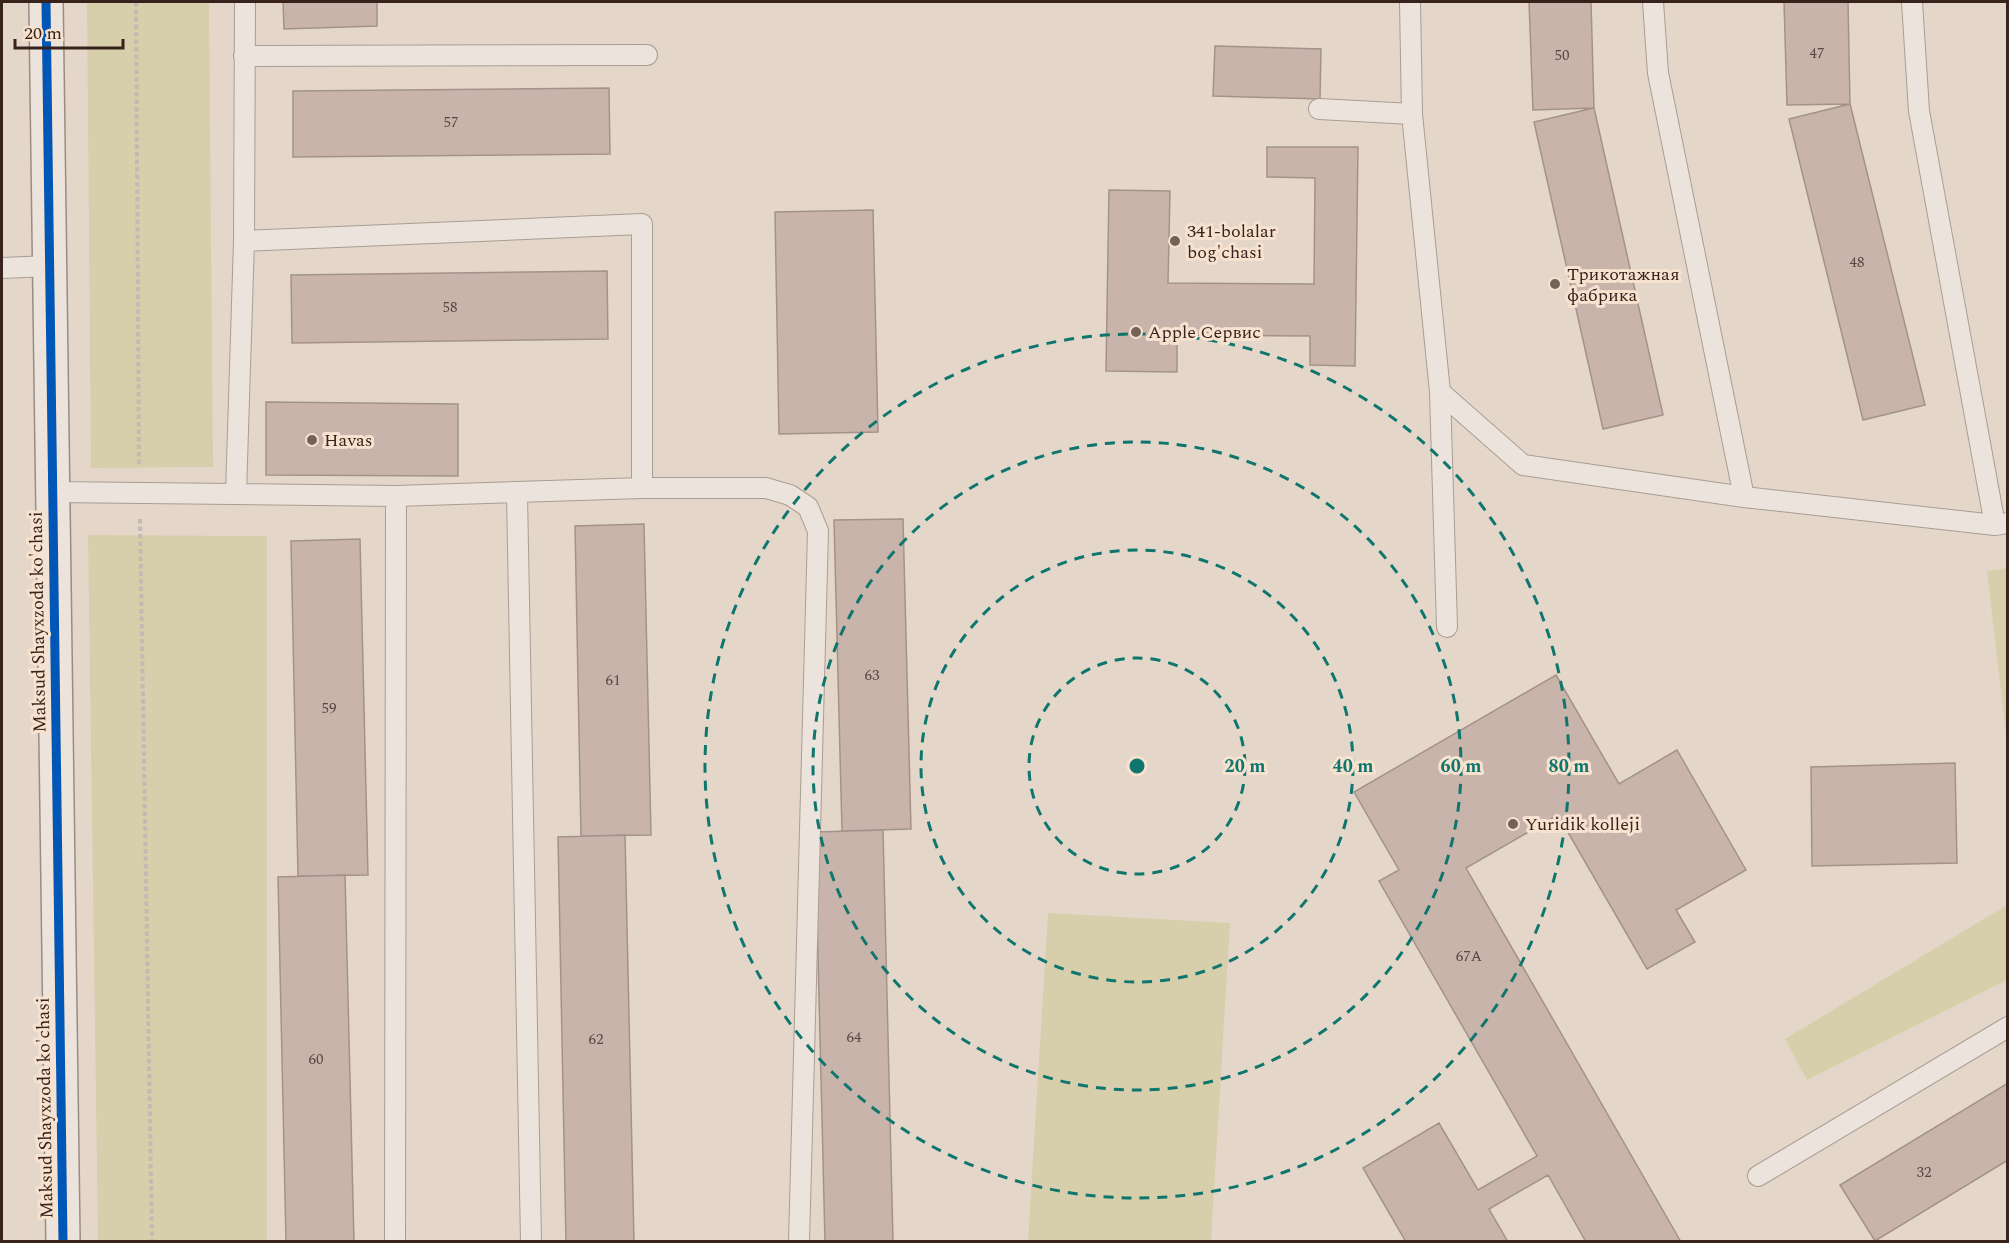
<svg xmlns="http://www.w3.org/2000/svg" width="2009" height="1243" font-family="Spectral,serif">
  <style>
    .green { fill: #d7ceac }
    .building { fill: #c8b4ab; stroke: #a4928a; stroke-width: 1.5 }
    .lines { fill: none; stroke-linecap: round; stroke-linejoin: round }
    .lane-casing { stroke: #a99d94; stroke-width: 22 }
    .secondary-casing { stroke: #988c84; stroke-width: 36 }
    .path { stroke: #c4bab3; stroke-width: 4; stroke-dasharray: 4.5 3; stroke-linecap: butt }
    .lane { stroke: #ece4dc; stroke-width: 20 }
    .secondary { stroke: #ece4dc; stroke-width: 33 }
    .cycleway-casing { stroke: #f6e2cf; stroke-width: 13 }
    .cycleway { stroke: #0057b8; stroke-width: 9 }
    .ring { fill: none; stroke: #0f766e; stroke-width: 3; stroke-dasharray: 10 8 }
    .poi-dot { fill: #746259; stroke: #f6e2cf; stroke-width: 2 }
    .labels { text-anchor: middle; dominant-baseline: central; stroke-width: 6; stroke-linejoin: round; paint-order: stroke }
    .number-label { font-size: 15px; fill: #5b4740 }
    .poi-label { font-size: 18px; fill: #37231c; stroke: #f6e2cf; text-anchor: start }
    .street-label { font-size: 18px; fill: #37231c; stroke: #f6e2cf }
    .centre { fill: #0f766e; stroke: #f6e2cf; stroke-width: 3 }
    .ring-label { font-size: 18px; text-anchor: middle; font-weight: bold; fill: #0f766e; stroke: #f6e2cf; stroke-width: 6; stroke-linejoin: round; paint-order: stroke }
  </style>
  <rect width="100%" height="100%" fill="#e4d7ca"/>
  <path class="green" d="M87,2H209L213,467L91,468Z
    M88,535L267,536V1241H98Z
    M2007,568H2008L2007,743L1987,571Z
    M2007,905V980L1807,1080L1785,1039Z
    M1048,913L1230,923L1211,1241H1028Z"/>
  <path class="building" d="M283,2H377V26L284,29Z
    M1529,2H1591L1594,108L1533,110Z
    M1784,2H1848L1850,104L1787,105Z
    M1215,46L1321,49L1320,99L1213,96Z
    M609,88L610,154L293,157V91Z
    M1850,104L1925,405L1863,420L1789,119Z
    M1594,108L1663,415L1603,429L1534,122Z
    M1267,147H1358L1355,366L1310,365V336L1177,335V372L1106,371L1109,190L1170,191L1168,283L1314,284L1315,178L1267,177Z
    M873,210L878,432L779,434L775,212Z
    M607,271L608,339L292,343L291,275Z
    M266,402L458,404V476L266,475Z
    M903,519L911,829L842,831L834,520Z
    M644,524L651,835L581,836L575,526Z
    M360,539L368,875L298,876L291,541Z
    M1556,675L1619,784L1677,750L1746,870L1676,910L1695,942L1647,969L1558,815L1466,868L1681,1242H1586L1548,1175L1489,1209L1508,1242H1406L1363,1168L1439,1123L1478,1190L1537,1156L1379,881L1399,870L1354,792Z
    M1955,763L1957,863L1812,866L1811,767Z
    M883,830L893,1242H825L815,832Z
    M625,835L634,1242H566L558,837Z
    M345,875L354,1242H286L278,877Z
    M2008,1083V1160L1875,1241L1840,1185Z"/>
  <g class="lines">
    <g class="lane-casing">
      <path id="lane" d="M1410,2L1412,114L1440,392L1447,627
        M1653,2L1658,73L1744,497
        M1912,2L1919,111L1995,525
        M244,56L647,55
        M1319,109L1412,114
        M244,241L642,224V488
        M2,268L49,266
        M1440,392L1523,465L1744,497L1995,525L2008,523
        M53,492L396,496L642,488H766L790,495L808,507L818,531L799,1242
        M236,494L244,241L245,2
        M517,494L531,1242
        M1758,1176L2008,1027
        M395,1242L396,496"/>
    </g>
    <g class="secondary-casing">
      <path id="secondary" d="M46,2L63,1242"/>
    </g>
    <path class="path" d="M136,2L139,467
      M140,519L152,1242"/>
    <use href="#lane" class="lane"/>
    <use href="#secondary" class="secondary"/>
    <g class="cycleway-casing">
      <path id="cycleway" d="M46,2L63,1242"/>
    </g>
    <use href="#cycleway" class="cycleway"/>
  </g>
  <g class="ring">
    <circle cx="1137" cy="766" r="108"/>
    <circle cx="1137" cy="766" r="216"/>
    <circle cx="1137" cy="766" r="324"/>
    <circle cx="1137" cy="766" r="432"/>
  </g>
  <g class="poi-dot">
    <circle cx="1175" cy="241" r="6"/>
    <circle cx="1555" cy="284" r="6"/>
    <circle cx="1136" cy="332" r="6"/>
    <circle cx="312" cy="440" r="6"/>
    <circle cx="1513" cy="824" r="6"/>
  </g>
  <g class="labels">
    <g class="number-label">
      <text x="1817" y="53">47</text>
      <text x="1562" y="55">50</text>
      <text x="451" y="122">57</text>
      <text x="1857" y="262">48</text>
      <text x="450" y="307">58</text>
      <text x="872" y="675">63</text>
      <text x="613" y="680">61</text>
      <text x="329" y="708">59</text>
      <text x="1469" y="956">67A</text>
      <text x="854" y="1037">64</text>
      <text x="596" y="1039">62</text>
      <text x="316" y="1059">60</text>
      <text x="1924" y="1172">32</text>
    </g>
    <g class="poi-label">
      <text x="1187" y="231">341-bolalar<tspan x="1187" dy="21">bog'chasi</tspan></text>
      <text x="1567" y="274">Трикотажная<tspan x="1567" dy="21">фабрика</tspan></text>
      <text x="1148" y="332">Apple Сервис</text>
      <text x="324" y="440">Havas</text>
      <text x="1525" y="824">Yuridik kolleji</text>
    </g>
    <g class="street-label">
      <text transform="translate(38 622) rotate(-91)">Maksud Shayxzoda ko'chasi</text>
      <text transform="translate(45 1108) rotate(-91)">Maksud Shayxzoda ko'chasi</text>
    </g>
  </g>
  <circle cx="1137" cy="766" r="9" class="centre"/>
  <g class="ring-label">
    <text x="1245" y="772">20 m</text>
    <text x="1353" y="772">40 m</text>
    <text x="1461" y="772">60 m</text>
    <text x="1569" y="772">80 m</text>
  </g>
  <rect width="2009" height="1243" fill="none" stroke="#37231c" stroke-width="6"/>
  <path d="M15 39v9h108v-9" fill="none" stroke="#37231c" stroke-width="3"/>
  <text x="24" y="39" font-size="18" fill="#37231c" stroke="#f6e2cf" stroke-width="4.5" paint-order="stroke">20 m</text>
</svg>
